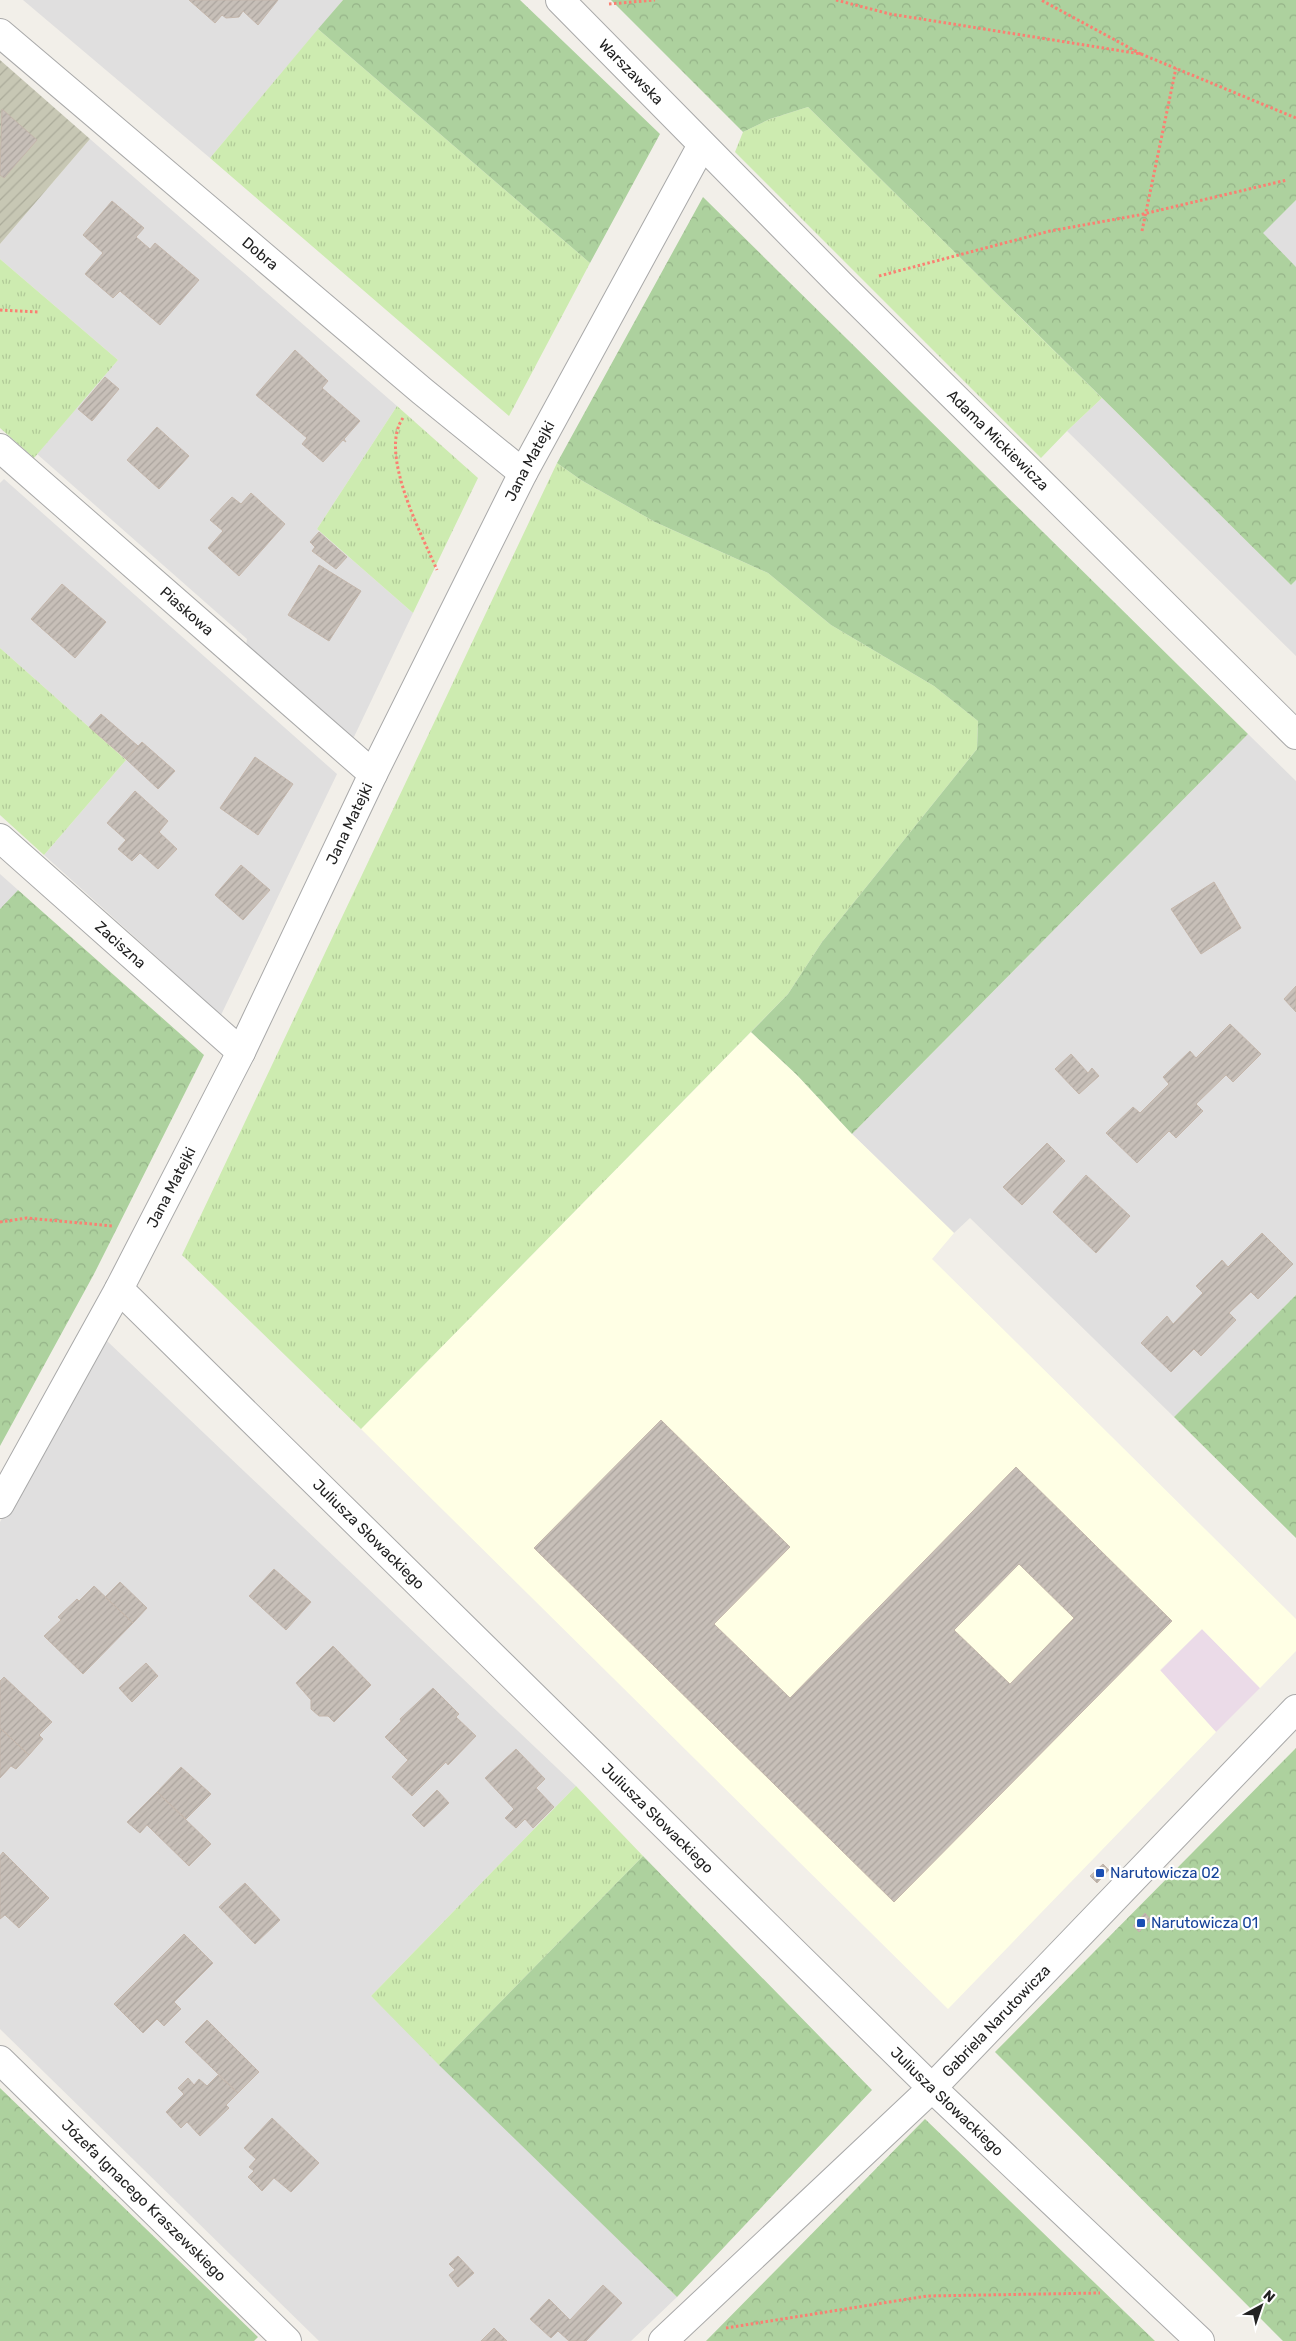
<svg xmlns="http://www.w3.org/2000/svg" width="1296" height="2341" font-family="Rubik,sans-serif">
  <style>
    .residential { fill: #e0dfdf }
    .industrial { fill: #ebdbe8 }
    .education { fill: #ffffe5 }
    .construction { fill: url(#construction-furrows) }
    .grass { fill: url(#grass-tufts) }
    .forest { fill: url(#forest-crowns) }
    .building { fill: url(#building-hatch); stroke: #c4b6ab; fill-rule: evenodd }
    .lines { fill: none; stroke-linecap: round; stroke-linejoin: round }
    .minor-casing { stroke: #a9a9a9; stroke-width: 30 }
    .path { stroke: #fa8072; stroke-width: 3; stroke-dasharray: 2.5 2.5; stroke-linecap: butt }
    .minor { stroke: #fff; stroke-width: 28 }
    .transit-dot { fill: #1a4fb4; stroke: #fff; stroke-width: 2 }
    .labels { text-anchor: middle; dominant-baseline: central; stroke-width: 4.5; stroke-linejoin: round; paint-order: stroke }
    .street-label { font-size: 15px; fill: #222; stroke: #fff }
    .transit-label { font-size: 15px; fill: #164399; stroke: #fff; text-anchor: start }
  </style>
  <defs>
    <pattern id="construction-furrows" width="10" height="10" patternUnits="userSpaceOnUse" patternTransform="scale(1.25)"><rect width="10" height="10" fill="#c7c7b4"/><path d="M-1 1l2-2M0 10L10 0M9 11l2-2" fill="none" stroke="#abab9a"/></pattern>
    <pattern id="grass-tufts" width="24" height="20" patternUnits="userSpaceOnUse" patternTransform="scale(1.25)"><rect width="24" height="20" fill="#cdebb0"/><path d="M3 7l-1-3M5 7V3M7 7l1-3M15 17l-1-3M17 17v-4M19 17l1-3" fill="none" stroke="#b0c997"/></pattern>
    <pattern id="forest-crowns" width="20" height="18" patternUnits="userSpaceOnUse" patternTransform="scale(1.25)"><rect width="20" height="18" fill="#add19e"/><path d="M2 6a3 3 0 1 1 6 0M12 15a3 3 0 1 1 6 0" fill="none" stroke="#95b388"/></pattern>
    <pattern id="building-hatch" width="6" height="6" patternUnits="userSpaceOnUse" patternTransform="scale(1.25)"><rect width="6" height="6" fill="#c7bfb8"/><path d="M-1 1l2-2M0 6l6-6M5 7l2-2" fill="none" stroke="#aba49e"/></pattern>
  </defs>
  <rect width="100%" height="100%" fill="#f2efe9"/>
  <path class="residential" d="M23,0H343L210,158Z
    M90,139L397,406L317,529L413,613L353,739L246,646L247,639L37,454L118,360L0,259V244Z
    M1296,200V267L1262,233Z
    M1102,398L1291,585L1296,580V656L1067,431Z
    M4,479L337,774L221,1015L44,855L126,760L0,648V483Z
    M1248,734L1296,781V1295L1174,1417L970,1218L954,1233L852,1134Z
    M0,874L18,890L0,909Z
    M107,1341L576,1786L371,1996L677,2297L631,2341H319L0,2029V1522L30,1467Z"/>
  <path class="industrial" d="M1202,1629L1260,1688L1216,1732L1160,1671Z"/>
  <path class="education" d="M751,1032L797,1075L852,1134L954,1233L932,1259L1296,1619V1651L1260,1688L1202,1629L1160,1670L1216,1732L948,2009L361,1429Z"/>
  <path class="construction" d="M0,60L90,139L0,244Z"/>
  <path class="grass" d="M318,29L590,263L509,416L210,158Z
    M808,107L1102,398L1067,431L1041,458L735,152L743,132L770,119Z
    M0,259L118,360L34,458L0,428Z
    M397,406L478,478L413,613L317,529Z
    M557,463L581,480L655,522L768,573L831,625L934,686L978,721L977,749L822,942L788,994L361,1429L182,1255Z
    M0,648L126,760L44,855L0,815Z
    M576,1786L643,1856L439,2065L371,1996Z"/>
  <path class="forest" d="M343,0H520L660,134L590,263L318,29Z
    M611,0H1296V200L1263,233L1296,267V580L1291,585L808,107L770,119L743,132Z
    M703,197L1248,734L852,1134L797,1075L751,1032L788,994L822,942L977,749L978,721L934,686L831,625L768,573L655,522L581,480L557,463Z
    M18,890L204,1055L94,1274L0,1446V909Z
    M1296,1295V1538L1174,1417Z
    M1296,1748V2341H1283L995,2052Z
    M643,1856L872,2090L677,2297L439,2065Z
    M0,2088L258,2337L254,2341H0Z
    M925,2119L1155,2341H706Z"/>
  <path class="building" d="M189,0H278L258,25L243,11L239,17L226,18L222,15L215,23Z
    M2,109L37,140L4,178L0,175Z
    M112,201L144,228L136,237L150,249L155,243L199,280L160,325L120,291L113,298L85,274L103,253L83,235Z
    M295,350L328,381L322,388L360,421L344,439L346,442L343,440L323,462L302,444L307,438L256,395Z
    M105,377L119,389L92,421L78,409Z
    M157,427L189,456L159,489L127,460Z
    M251,493L285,524L239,576L208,548L223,531L210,520L232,497L241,504Z
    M319,532L347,557L336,569L312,551L315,547L310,542Z
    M319,565L361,591L329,641L288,615Z
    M62,584L106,622L75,658L31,619Z
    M101,714L138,746L126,759L89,727Z
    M142,742L175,771L158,789L126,759Z
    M255,757L293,784L258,835L220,808Z
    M135,791L168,821L159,832L177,849L158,869L140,853L132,861L118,849L126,840L107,823Z
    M241,865L270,890L243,920L215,895Z
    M1214,882L1241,928L1201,954L1171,909Z
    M1296,986V1012L1284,999Z
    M1230,1024L1261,1054L1233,1082L1226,1075L1196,1104L1203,1111L1176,1138L1169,1131L1137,1163L1106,1133L1133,1107L1140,1113L1169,1084L1163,1077L1190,1051L1196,1058Z
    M1071,1054L1088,1073L1092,1068L1099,1076L1079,1094L1055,1069Z
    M1047,1143L1065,1161L1022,1205L1003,1187Z
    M1086,1175L1130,1216L1096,1253L1053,1212Z
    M1262,1233L1293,1264L1258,1299L1251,1292L1229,1313L1236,1320L1201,1356L1194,1349L1171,1372L1141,1343L1167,1316L1173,1324L1203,1293L1196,1286L1222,1260L1228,1267Z
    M661,1420L790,1547L714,1624L790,1698L1016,1467L1172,1621L894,1902L534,1548ZM1019,1564L1074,1618L1010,1684L954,1630Z
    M274,1569L311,1602L286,1630L249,1596Z
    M120,1582L147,1608L133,1623L105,1597Z
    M94,1586L133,1623L83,1674L44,1636L61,1620L58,1617L77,1599L79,1601Z
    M333,1646L371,1685L334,1722L328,1716H319L311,1709V1700L296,1683Z
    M146,1663L158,1676L132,1702L119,1688Z
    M4,1677L52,1722L39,1735L43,1739L29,1755L0,1728V1681Z
    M433,1688L459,1714L456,1717L476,1736L448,1765L446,1762L412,1796L392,1777L408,1760L385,1737L401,1721L400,1719Z
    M0,1728L29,1755L16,1769L11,1766L0,1778Z
    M516,1749L545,1779L536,1788L554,1807L533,1828L525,1819L516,1828L505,1818L514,1809L485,1778Z
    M181,1767L211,1794L186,1819L157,1792Z
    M437,1790L449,1803L424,1827L412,1815Z
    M157,1792L211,1844L189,1866L147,1825L140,1833L127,1822Z
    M3,1852L49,1898L19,1928L5,1915L0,1919V1856Z
    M1103,1864L1109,1870L1097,1883L1090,1876Z
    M245,1883L280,1920L255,1944L219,1907Z
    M1145,1913L1151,1920L1139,1932L1133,1926Z
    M184,1934L213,1963L174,2002L181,2009L164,2026L157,2019L143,2033L114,2004Z
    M207,2020L259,2072L238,2093L185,2042Z
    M218,2075L238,2093L226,2105L229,2108L200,2136L187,2122L181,2128L166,2112L184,2094L178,2088L188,2078L194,2085L199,2079L207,2086Z
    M272,2118L319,2163L291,2192L274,2178L262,2191L248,2177L254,2171L249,2167L256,2159L244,2148Z
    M458,2256L474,2273L458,2287L449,2275L455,2270L449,2264Z
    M603,2285L622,2303L586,2341H569L558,2331L551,2338L530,2319L549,2299L570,2320Z
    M494,2328L507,2341H481Z"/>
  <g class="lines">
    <g class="minor-casing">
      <g id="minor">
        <path id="s1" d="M560,0L841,285L1296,735"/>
        <path id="s2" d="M0,33L422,391L523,473"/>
        <path id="s3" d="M0,448L373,774"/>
        <path id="s4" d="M0,838L241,1052"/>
        <path id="s5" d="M119,1289L932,2088L1200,2341"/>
        <path id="s6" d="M0,1504L119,1289L241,1052L373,774L523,473L702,145"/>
        <path id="s7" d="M0,2060L287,2341"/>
        <path id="s8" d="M663,2341L932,2088L1296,1709"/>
      </g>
    </g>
    <path class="path" d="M836,0L890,14L1141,54L1041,0
      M609,4L655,0
      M1141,54L1296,118
      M1142,231L1176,68
      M879,276L1050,231L1139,215L1287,180
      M0,310L38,312
      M403,418C378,453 422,535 437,570
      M0,1222L27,1218L113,1226
      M726,2328L927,2296L1100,2293"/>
    <use href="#minor" class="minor"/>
  </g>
  <g class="transit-dot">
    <rect x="1095" y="1868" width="10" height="10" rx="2.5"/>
    <rect x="1136" y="1918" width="10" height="10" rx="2.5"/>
  </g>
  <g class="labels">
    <g class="street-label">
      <text stroke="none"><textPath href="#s1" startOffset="101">Warszawska</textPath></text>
      <text stroke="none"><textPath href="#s2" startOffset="341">Dobra</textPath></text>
      <text stroke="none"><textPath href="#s1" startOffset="621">Adama Mickiewicza</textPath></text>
      <text stroke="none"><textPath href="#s6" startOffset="1170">Jana Matejki</textPath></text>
      <text stroke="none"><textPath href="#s3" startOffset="248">Piaskowa</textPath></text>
      <text stroke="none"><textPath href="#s6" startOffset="765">Jana Matejki</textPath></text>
      <text stroke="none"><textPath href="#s4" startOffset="161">Zaciszna</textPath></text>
      <text stroke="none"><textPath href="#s6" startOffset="360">Jana Matejki</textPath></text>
      <text stroke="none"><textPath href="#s5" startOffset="350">Juliusza Słowackiego</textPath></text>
      <text stroke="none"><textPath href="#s5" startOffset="755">Juliusza Słowackiego</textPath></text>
      <text stroke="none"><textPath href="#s8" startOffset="462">Gabriela Narutowicza</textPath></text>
      <text stroke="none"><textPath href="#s5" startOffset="1160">Juliusza Słowackiego</textPath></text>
      <text stroke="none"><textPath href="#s7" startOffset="201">Józefa Ignacego Kraszewskiego</textPath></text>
    </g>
    <g class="transit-label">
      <text x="1110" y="1873">Narutowicza 02</text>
      <text x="1151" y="1923">Narutowicza 01</text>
    </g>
  </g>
  <g transform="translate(1261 2306) rotate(40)" stroke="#ffffff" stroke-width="4" paint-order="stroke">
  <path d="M0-4L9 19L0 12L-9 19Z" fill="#222222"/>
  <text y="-8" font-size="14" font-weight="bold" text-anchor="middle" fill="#222222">N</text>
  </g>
</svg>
